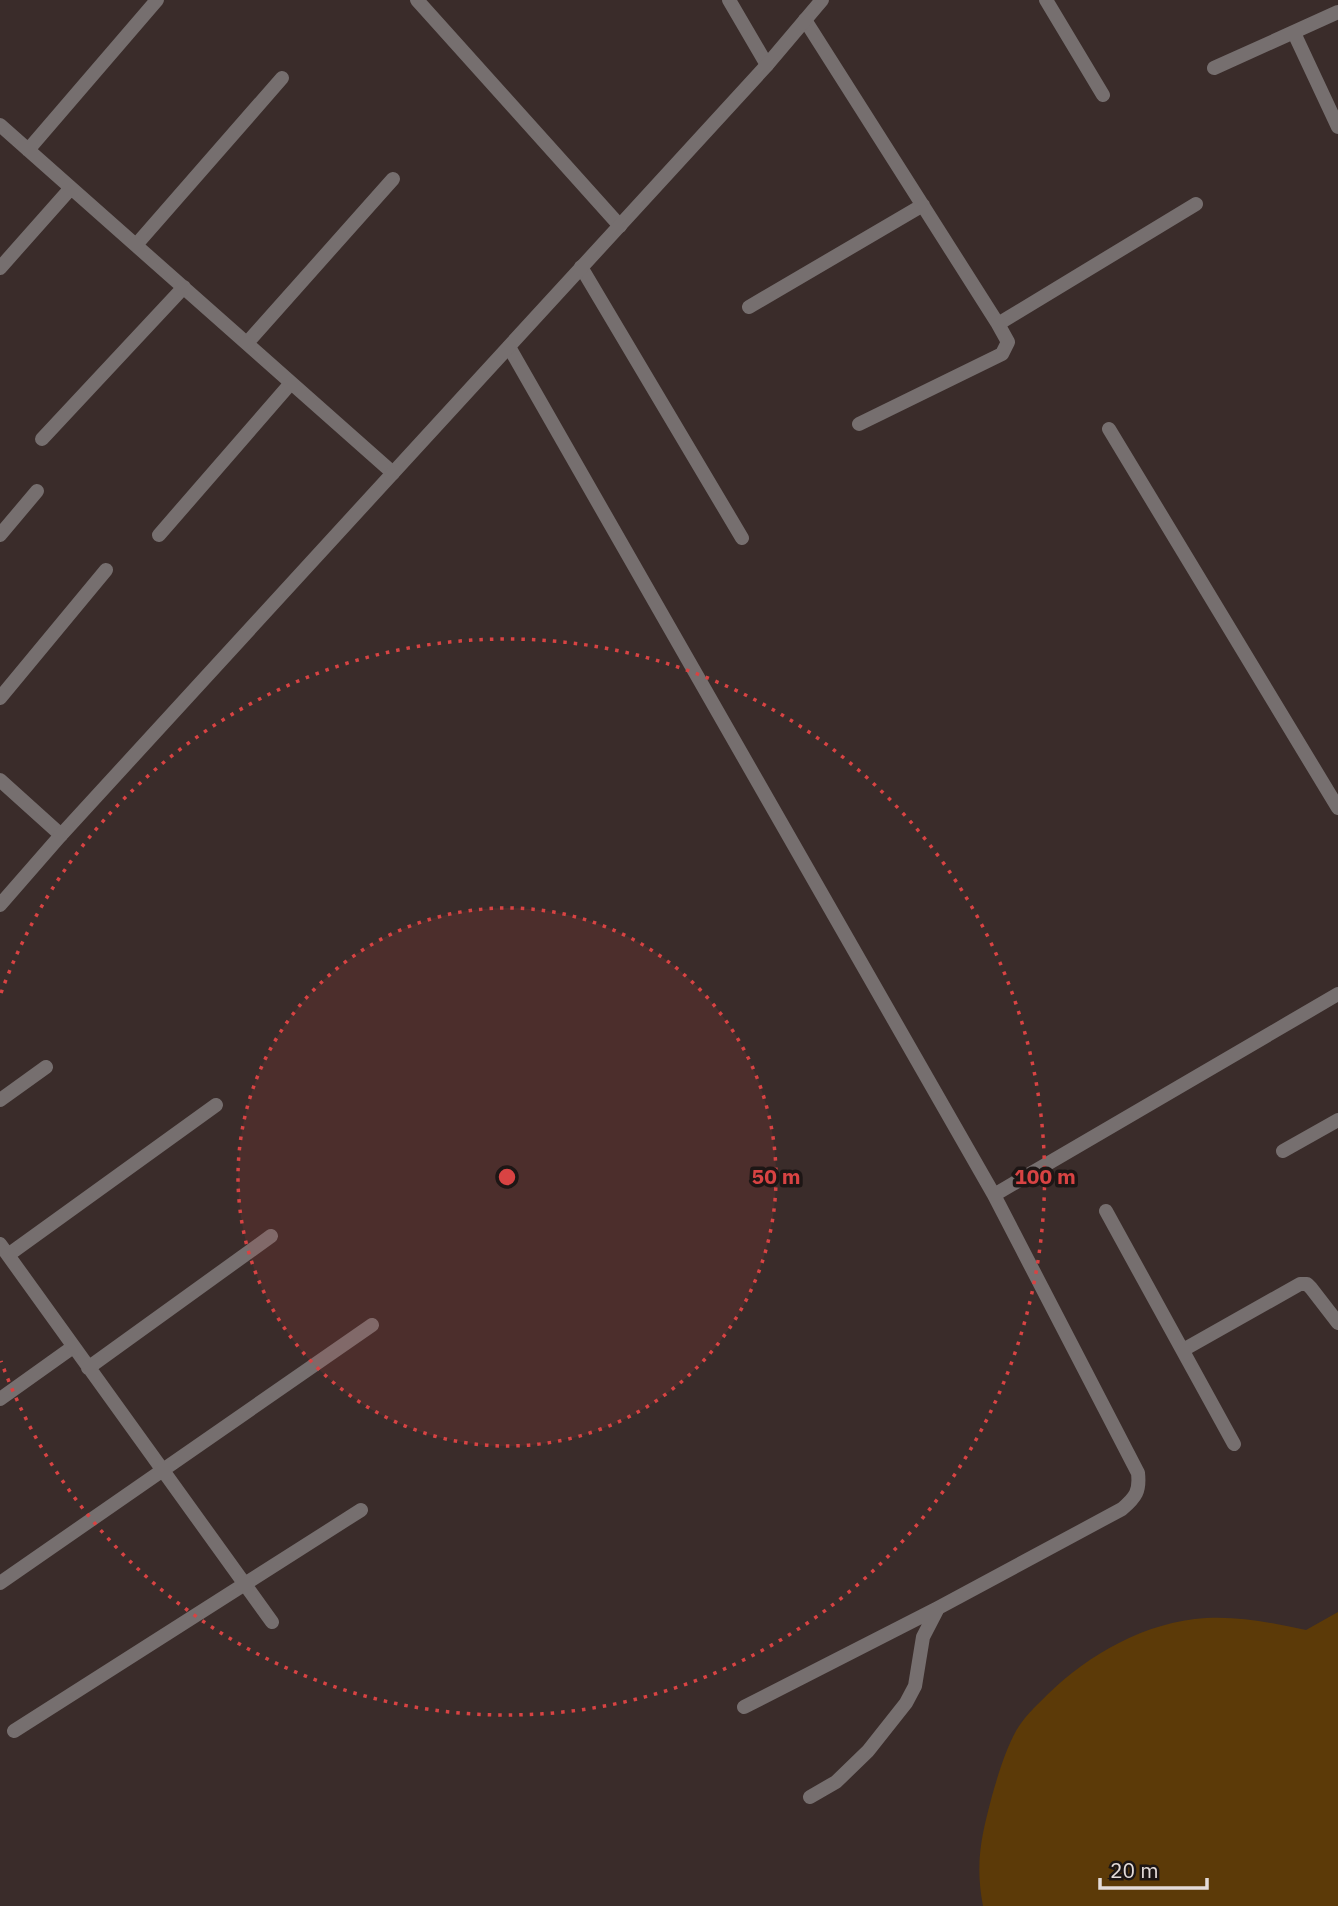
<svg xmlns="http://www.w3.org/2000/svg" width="1338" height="1906" font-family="'IBM Plex Sans',sans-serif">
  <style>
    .green { fill: #5c3a08 }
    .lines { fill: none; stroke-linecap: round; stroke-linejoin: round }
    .service { stroke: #766f6f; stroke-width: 14 }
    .minor { stroke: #766f6f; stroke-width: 14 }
    .tertiary { stroke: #766f6f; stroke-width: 14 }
    .ring { fill: none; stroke: #d84343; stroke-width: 3.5; stroke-dasharray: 3.5 7 }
    .centre { fill: #d84343; stroke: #1d1615; stroke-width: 3.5 }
    .ring-label { font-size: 21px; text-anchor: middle; font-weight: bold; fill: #d84343; stroke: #1d1615; stroke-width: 7; stroke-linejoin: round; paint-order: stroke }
  </style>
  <rect width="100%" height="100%" fill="#3a2c2a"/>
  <path class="green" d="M1338,1612V1906H983C975,1864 981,1837 992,1796C998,1775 1005,1751 1016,1731C1023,1718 1036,1706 1047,1695C1089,1654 1145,1622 1206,1618C1240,1616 1273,1623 1306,1630Z"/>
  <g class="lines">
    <path class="service" d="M805,20L998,324L1196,204
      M749,307L923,205
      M859,424L1002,354L1008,342L998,324"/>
    <path class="minor" d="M417,0L620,226
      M729,0L767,65
      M1046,0L1103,95
      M1294,33L1338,127
      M1214,68L1338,12
      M0,125L393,473
      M28,150L157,0
      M136,245L282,78
      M581,267L742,538
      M0,268L71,188
      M247,343L393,179
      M509,347L994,1195L1338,994
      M1109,429L1338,808
      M42,439L184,287
      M0,535L37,491
      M159,535L291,383
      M0,698L106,570
      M0,780L61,835
      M0,1100L46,1067
      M1283,1151L1338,1120
      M1106,1211L1234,1444
      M0,1244L272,1622
      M8,1255L216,1105
      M1183,1350L1300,1284H1307L1311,1288L1338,1323
      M88,1368L271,1236
      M0,1399L73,1347
      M0,1583L372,1325
      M744,1707L938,1608L1122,1509C1136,1497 1140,1491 1138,1473L994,1195
      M14,1731L361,1510
      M810,1797L836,1782L868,1751L906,1703L915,1686L923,1637L938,1608"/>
    <path class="tertiary" d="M0,905L61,835L767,65L822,0"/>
  </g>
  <circle cx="507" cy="1177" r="269" fill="#d84343" fill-opacity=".12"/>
  <g class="ring">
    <circle cx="507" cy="1177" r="269"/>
    <path d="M1 993A538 538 0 1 1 1 1361"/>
  </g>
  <circle cx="507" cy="1177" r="10" class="centre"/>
  <g class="ring-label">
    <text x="776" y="1184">50 m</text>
    <text x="1045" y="1184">100 m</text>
  </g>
  <path d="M1100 1878v10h107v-10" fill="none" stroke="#e4dbd9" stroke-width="3.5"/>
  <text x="1110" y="1878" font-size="21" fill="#e4dbd9" stroke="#1d1615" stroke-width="5" paint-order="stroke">20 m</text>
</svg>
